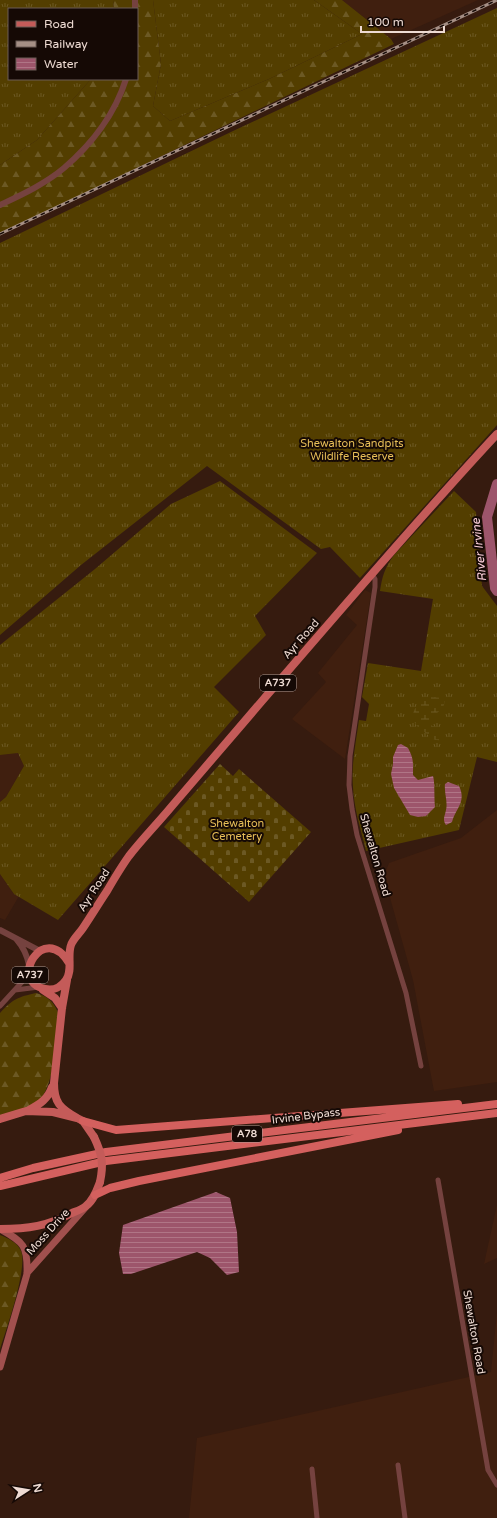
<svg xmlns="http://www.w3.org/2000/svg" width="497" height="1518" font-family="'Varela Round',sans-serif">
  <style>
    .built { fill: #401f0f }
    .grass { fill: url(#grass-tufts) }
    .forest { fill: url(#forest-firs) }
    .wetland { fill: url(#wetland-marsh) }
    .cemetery { fill: url(#cemetery-stones) }
    .water { fill: url(#water-rules) }
    .lines { fill: none; stroke-linecap: round; stroke-linejoin: round }
    .river { stroke: #9d556b; stroke-width: 10 }
    .minor { stroke: #75423f; stroke-width: 5 }
    .tertiary { stroke: #75423f; stroke-width: 6 }
    .secondary { stroke: #a1504e; stroke-width: 7 }
    .primary { stroke: #c45b59; stroke-width: 8 }
    .trunk { stroke: #d4605e; stroke-width: 8 }
    .rail-casing { stroke: #a58f85; stroke-width: 3 }
    .rail { stroke: #150905; stroke-width: 1.5; stroke-dasharray: 4.5; stroke-linecap: butt }
    .primary-bridge { stroke: #c45b59; stroke-width: 8 }
    .labels { text-anchor: middle; dominant-baseline: central; stroke-width: 4; stroke-linejoin: round; paint-order: stroke }
    .shield { fill: #150905; stroke: #ad9c95; stroke-width: 1 }
    .shield-label { font-size: 10px; font-weight: bold; fill: #eedbd3 }
    .park-label { font-size: 11px; fill: #e8bf58; stroke: #150905 }
    .street-label { font-size: 11px; fill: #eedbd3; stroke: #150905 }
    .water-label { font-size: 12px; font-style: italic; fill: #fccfda; stroke: #150905 }
  </style>
  <defs>
    <pattern id="grass-tufts" width="24" height="20" patternUnits="userSpaceOnUse"><rect width="24" height="20" fill="#533e00"/><path d="M3 7l-1-3M5 7V3M7 7l1-3M15 17l-1-3M17 17v-4M19 17l1-3" fill="none" stroke="#6c5924"/></pattern>
    <pattern id="forest-firs" width="22" height="20" patternUnits="userSpaceOnUse"><rect width="22" height="20" fill="#533e00"/><path d="M5 1l3.5 6h-7zM16 11l3.5 6h-7z" fill="#6c5924"/></pattern>
    <pattern id="wetland-marsh" width="20" height="14" patternUnits="userSpaceOnUse"><rect width="20" height="14" fill="#533e00"/><path d="M1 5h8M5 5V1M11 12h8M15 12V8" fill="none" stroke="#6c5924"/></pattern>
    <pattern id="cemetery-stones" width="16" height="16" patternUnits="userSpaceOnUse"><rect width="16" height="16" fill="#533e00"/><path d="M2 7V4a2 2 0 0 1 4 0v3zM10 15v-3a2 2 0 0 1 4 0v3z" fill="#6c5924"/></pattern>
    <pattern id="water-rules" width="6" height="5" patternUnits="userSpaceOnUse"><rect width="6" height="5" fill="#9d556b"/><path d="M0 2.5h6" fill="none" stroke="#b07586"/></pattern>
  </defs>
  <rect width="100%" height="100%" fill="#361b0f"/>
  <path class="built" d="M342,0H478L391,39Z
    M365,590L371,593L345,759L292,719L326,682L318,673L357,625L346,615Z
    M18,753L24,766L6,797L0,802V755Z
    M497,810V1082L434,1091L413,980L384,876L389,863L461,838Z
    M0,874L14,894L19,896L5,920L0,918Z
    M497,1205V1258L484,1264Z
    M497,1312V1518H189L197,1438L491,1372Z"/>
  <path class="grass" d="M0,0H113L114,9H9V79H91L37,140L0,165Z
    M153,0H314L362,34L269,79L170,121L153,106L161,64Z
    M497,8V425L360,578L330,547L321,549L207,466L81,565L0,635V243L233,131Z
    M220,481L317,553L255,616L266,635L214,687L239,712L58,920L14,894L0,874V802L6,797L24,766L18,753L0,755V645L95,569L171,504Z
    M454,491L476,512L482,586L497,606V762L477,757L459,830L366,851C361,830 354,809 353,787C351,765 356,742 359,720L366,721L369,704L362,697L368,663L421,671L433,599L380,591C382,577 385,567 394,555Z"/>
  <path class="forest" d="M113,0H153L161,64L153,106L170,121L269,79L362,34L314,0H342L391,39L394,44L0,234V165L37,140L91,79H137V9H114Z
    M36,993C49,997 54,1002 59,1015C56,1037 55,1089 37,1102C30,1108 9,1113 0,1117V1013C13,999 18,997 36,993Z
    M0,1235C8,1238 18,1243 21,1251C28,1268 6,1330 0,1349Z"/>
  <path class="wetland" d="M431,697L444,698C447,710 435,712 429,721L432,726L438,727L439,732L443,736L441,740C435,741 431,738 427,734C424,731 420,730 417,726C407,713 418,701 431,697Z"/>
  <path class="cemetery" d="M220,764L233,776L239,769L311,832L249,902L164,827Z"/>
  <path class="water" d="M401,744L408,748C414,759 413,763 413,775L418,780L433,776C435,782 434,798 435,807L426,816L418,817L410,815L394,788L391,774L393,764V757L398,745Z
    M448,782L459,786C467,802 455,809 452,822L446,825C442,819 445,816 446,810C448,802 444,793 445,784Z
    M216,1192L230,1198L237,1232L239,1272L227,1275L210,1258L197,1252L131,1274H123L119,1253L123,1225Z"/>
  <g class="lines">
    <path class="river" d="M497,484L487,517L495,588L497,591"/>
    <path class="minor" d="M372,574L375,579V587L350,756L349,785L352,809L357,835L406,993L421,1066
      M15,990L39,987
      M0,1006L22,982L28,969
      M438,1180L488,1470L497,1485
      M398,1465L405,1518
      M312,1469L317,1518"/>
    <path class="tertiary" d="M135,0V9
      M0,205C21,195 45,184 64,168C91,145 115,114 126,79
      M0,930L40,951
      M17,940C24,948 27,955 29,965"/>
    <path class="secondary" d="M27,1273L85,1208
      M0,1367L27,1274C28,1246 24,1242 0,1229"/>
    <path class="primary" d="M69,963C44,921 8,981 45,989C53,991 61,987 66,980C73,971 67,956 71,945C73,939 79,934 83,928C91,916 99,903 107,891C114,879 121,867 129,856C142,839 158,823 172,806C202,771 232,736 262,701C340,611 416,521 497,434
      M67,980L62,1008L54,1083C54,1103 60,1108 77,1118
      M43,990L55,998L62,1008
      M29,1110C40,1104 48,1099 52,1087
      M0,1119L26,1111L53,1112L77,1118L83,1121L94,1137
      M0,1229C28,1229 48,1226 72,1213C77,1211 83,1209 86,1206C94,1200 97,1190 100,1182"/>
    <path class="trunk" d="M83,1121L116,1130L458,1104
      M0,1178L33,1168L106,1152L497,1104
      M0,1186L106,1161L497,1113
      M95,1195L110,1188L139,1181L398,1130"/>
    <g class="rail-casing">
      <path id="rail" d="M0,234L497,0"/>
    </g>
    <use href="#rail" class="rail"/>
    <path class="primary-bridge" d="M94,1137C102,1154 104,1163 100,1182"/>
  </g>
  <g class="labels">
    <g class="shield">
      <rect x="260" y="675" width="36" height="16" rx="3"/>
      <rect x="12" y="967" width="36" height="16" rx="3"/>
      <rect x="232" y="1126" width="30" height="16" rx="3"/>
    </g>
    <g class="shield-label">
      <text x="278" y="683">A737</text>
      <text x="30" y="975">A737</text>
      <text x="247" y="1134">A78</text>
    </g>
    <g class="park-label">
      <text x="352" y="443">Shewalton Sandpits<tspan x="352" dy="13">Wildlife Reserve</tspan></text>
      <text x="237" y="823">Shewalton<tspan x="237" dy="13">Cemetery</tspan></text>
    </g>
    <g class="street-label">
      <text transform="translate(301 639) rotate(-49)">Ayr Road</text>
      <text transform="translate(375 855) rotate(74)">Shewalton Road</text>
      <text transform="translate(94 890) rotate(-57)">Ayr Road</text>
      <text transform="translate(306 1116) rotate(-7)">Irvine Bypass</text>
      <text transform="translate(48 1232) rotate(-48)">Moss Drive</text>
      <text transform="translate(474 1332) rotate(80)">Shewalton Road</text>
    </g>
    <g class="water-label">
      <text transform="translate(479 550) rotate(-96)">River Irvine</text>
    </g>
  </g>
  <rect x="8" y="8" width="130" height="72" fill="#150905" stroke="#6c5d57"/>
  <rect x="16" y="21" width="20" height="6" fill="#c45b59" stroke="#6c5d57"/>
  <text x="44" y="28" font-size="12" fill="#eedbd3">Road</text>
  <rect x="16" y="41" width="20" height="6" fill="#a58f85" stroke="#6c5d57"/>
  <text x="44" y="48" font-size="12" fill="#eedbd3">Railway</text>
  <rect x="16" y="58" width="20" height="12" fill="url(#water-rules)" stroke="#6c5d57"/>
  <text x="44" y="68" font-size="12" fill="#eedbd3">Water</text>
  <g transform="translate(28 1490) rotate(78)" stroke="#150905" stroke-width="3" paint-order="stroke">
  <path d="M0-3L7 15L0 10L-7 15Z" fill="#eedbd3"/>
  <text y="-6" font-size="11" font-weight="bold" text-anchor="middle" fill="#eedbd3">N</text>
  </g>
  <path d="M361 26v6h83v-6" fill="none" stroke="#eedbd3" stroke-width="2"/>
  <text x="367" y="26" font-size="12" fill="#eedbd3" stroke="#150905" stroke-width="3" paint-order="stroke">100 m</text>
</svg>
